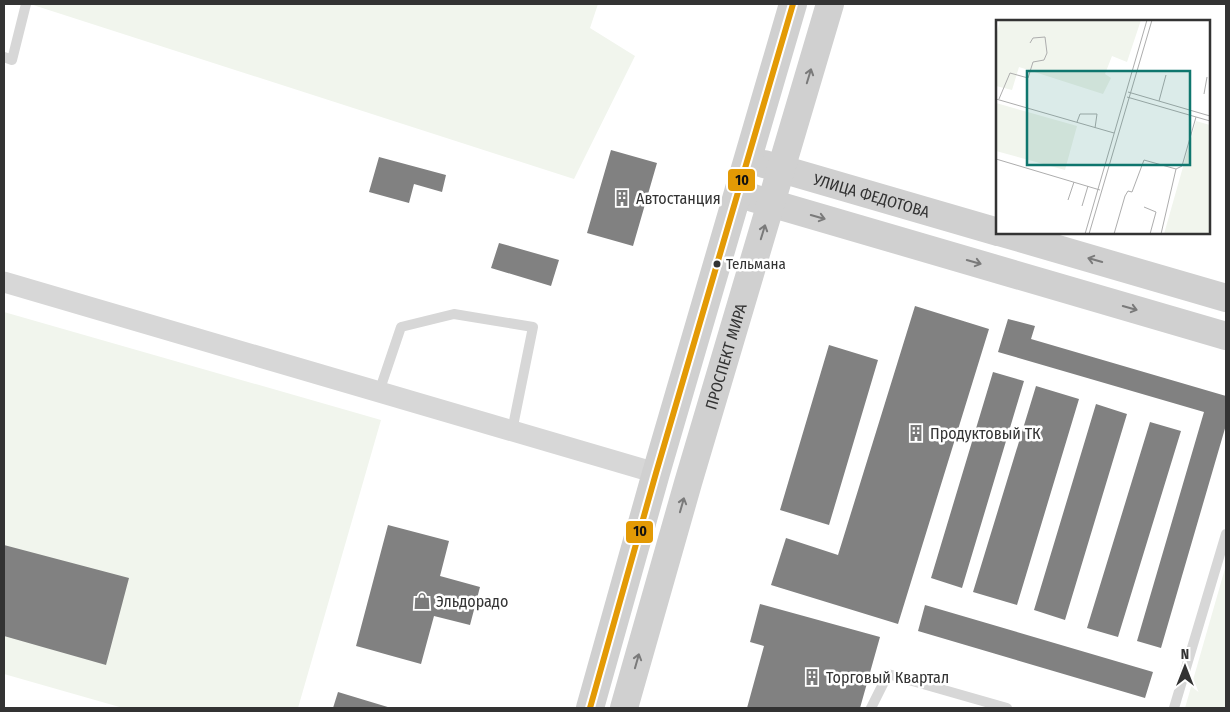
<svg xmlns="http://www.w3.org/2000/svg" width="1230" height="712" font-family="'Fira Sans Condensed',sans-serif">
  <style>
    .green { fill: #f1f5ed }
    .building { fill: #818181 }
    .lines { fill: none; stroke-linecap: round; stroke-linejoin: round }
    .lane { stroke: #d7d7d7; stroke-width: 10 }
    .street { stroke: #d7d7d7; stroke-width: 21 }
    .secondary { stroke: #d0d0d0; stroke-width: 28 }
    .bus-1-casing { stroke: #fff; stroke-width: 10 }
    .bus-1 { stroke: #e39a05; stroke-width: 6 }
    .oneway { stroke: #7a7a7a }
    .bus-dot { fill: #333; stroke: #fff; stroke-width: 2 }
    .labels { text-anchor: middle; dominant-baseline: central; stroke-width: 5; stroke-linejoin: round; paint-order: stroke }
    .bus-label { font-size: 15px; fill: #333; stroke: #fff; text-anchor: start }
    .street-label { font-size: 16px; fill: #333; stroke: #fff }
    .poi-label { font-size: 16px; fill: #333; stroke: #fff; text-anchor: start }
    .inset-road { fill: none; stroke: #adadad; stroke-width: 1 }
    .view { fill: #0f766e; fill-opacity: 0.15; stroke: #0f766e; stroke-width: 2.5 }
    .inset-edge { fill: none; stroke: #333; stroke-width: 2.5 }
    .line-badge { stroke: #fff; stroke-width: 2 }
    .pale-badge-label { font-size: 14px; text-anchor: middle; font-weight: bold; fill: #111 }
  </style>
  <rect width="100%" height="100%" fill="#fff"/>
  <path class="green" d="M30,4H598L590,28L635,56L574,179Z
    M4,312L381,420L298,708H123L4,674Z
    M1226,565V708H1185Z"/>
  <path class="building" d="M611,150L657,163L633,246L587,233Z
    M379,157L446,175L442,192L414,184L409,203L369,192Z
    M499,243L559,260L551,286L491,268Z
    M915,306L989,329L898,624L771,585L786,538L838,555Z
    M1008,319L1035,326L1031,339L1226,396V425L1161,648L1137,641L1204,412L998,352Z
    M829,345L878,360L829,525L780,510Z
    M993,372L1024,381L962,588L931,578Z
    M1036,386L1079,399L1017,605L973,592Z
    M1096,404L1127,414L1065,620L1034,610Z
    M1150,422L1181,431L1118,637L1087,628Z
    M388,525L449,541L440,576L480,587L470,625L434,616L421,664L356,646Z
    M4,545L129,578L106,665L4,636Z
    M760,604L880,637L860,708H747L764,646L750,642Z
    M925,605L1153,672L1145,698L918,631Z
    M338,692L391,708H333Z"/>
  <g class="lines">
    <path class="lane" d="M4,57L12,60L26,4
      M379,392L401,327L454,314L533,327L512,431
      M871,708L888,674L1007,708
      M1174,708L1226,534"/>
    <path class="street" d="M4,282L656,473"/>
    <g class="secondary">
      <path id="s1" d="M764,164L998,232"/>
      <path d="M753,198L1226,336"/>
      <path d="M999,232L1226,298"/>
      <path d="M590,708L656,473L793,4"/>
      <path id="s2" d="M624,708L688,483L830,4"/>
    </g>
    <g class="bus-1-casing">
      <path id="bus-1" d="M590,708L656,473L793,4"/>
    </g>
    <use href="#bus-1" class="bus-1"/>
  </g>
  <defs><path id="oneway-shaft" d="M-6 0H5M1.5-3L5.5 0L1.5 3" fill="none" stroke-width="1.6" stroke-linecap="round" stroke-linejoin="round" transform="scale(1.25)"/></defs>
  <g class="oneway">
    <use href="#oneway-shaft" transform="translate(809 76) rotate(-73)"/>
    <use href="#oneway-shaft" transform="translate(818 217) rotate(16)"/>
    <use href="#oneway-shaft" transform="translate(763 232) rotate(-73)"/>
    <use href="#oneway-shaft" transform="translate(1095 260) rotate(-164)"/>
    <use href="#oneway-shaft" transform="translate(974 262) rotate(16)"/>
    <use href="#oneway-shaft" transform="translate(1130 308) rotate(16)"/>
    <use href="#oneway-shaft" transform="translate(682 505) rotate(-74)"/>
    <use href="#oneway-shaft" transform="translate(637 661) rotate(-74)"/>
  </g>
  <defs>
    <g id="building-bare" transform="scale(1.35)"><path d="M-4-6H4V6H1V3H-1V6H-4ZM-2.5-4.3h1.7v1.8h-1.7ZM.8-4.3h1.7v1.8H.8ZM-2.5-1h1.7V.8h-1.7ZM.8-1h1.7V.8H.8Z" fill="#7a7a7a" stroke="#fff" stroke-width="2.5" paint-order="stroke"/></g>
    <g id="shop-bare" transform="scale(1.35)"><path d="M-5-2.5h2.3a2.7 3.5 0 0 1 5.4 0H5L5.5 6h-11ZM-1.5-2.5h3a1.5 2.3 0 0 0-3 0Z" fill="#7a7a7a" stroke="#fff" stroke-width="2.5" paint-order="stroke"/></g>
  </defs>
  <g fill-rule="evenodd">
    <use href="#building-bare" x="622" y="198"/>
    <use href="#building-bare" x="916" y="433"/>
    <use href="#shop-bare" x="422" y="601"/>
    <use href="#building-bare" x="812" y="677"/>
  </g>
  <circle class="bus-dot" cx="717" cy="264" r="4.5"/>
  <g class="labels">
    <g class="bus-label">
      <text x="726" y="264">Тельмана</text>
    </g>
    <g class="street-label">
      <text stroke="none"><textPath href="#s1" startOffset="112">УЛИЦА ФЕДОТОВА</textPath></text>
      <text stroke="none"><textPath href="#s2" startOffset="366">ПРОСПЕКТ МИРА</textPath></text>
    </g>
    <g class="poi-label">
      <text x="636" y="198">Автостанция</text>
      <text x="930" y="433">Продуктовый ТК</text>
      <text x="436" y="601">Эльдорадо</text>
      <text x="826" y="677">Торговый Квартал</text>
    </g>
  </g>
  <g transform="translate(996 20)">
    <rect width="214" height="214" fill="#fff"/>
    <path d="M4,0H145L131,42L116,36L109,54L115,58L107,74L23,47L16,70L0,66V16ZM0,83L81,106L69,150L0,131ZM200,101L214,105V214H168Z" fill="#f1f5ed"/>
    <path class="inset-road" d="M132,72L214,96M208,74L211,57M131,77L214,101M0,79L118,113M3,79L14,53L32,58L37,42L48,40L51,33L49,17L37,18L34,23M163,81L170,55M81,102L84,94H101L99,108M0,139L104,170M72,180L78,162M86,186L92,166M148,187L160,192L154,214M89,214L151,0M93,214L156,0M118,214L129,176L132,171L136,172L148,140L180,149L186,146L200,97M165,214L180,149"/>
    <path class="view" d="M31,51H194V145H31Z"/>
    <rect width="214" height="214" class="inset-edge"/>
  </g>
  <g class="line-badge">
    <rect x="727" y="168" width="29" height="24" rx="5" fill="#e39a05"/>
    <rect x="625" y="520" width="29" height="24" rx="5" fill="#e39a05"/>
  </g>
  <g class="pale-badge-label">
    <text x="742" y="185">10</text>
    <text x="640" y="536">10</text>
  </g>
  <rect width="1230" height="712" fill="none" stroke="#333333" stroke-width="10"/>
  <g transform="translate(1185 667)" stroke="#ffffff" stroke-width="4" paint-order="stroke">
  <path d="M0-4L9 19L0 12L-9 19Z" fill="#333333"/>
  <text y="-8" font-size="14" font-weight="bold" text-anchor="middle" fill="#333333">N</text>
  </g>
</svg>
